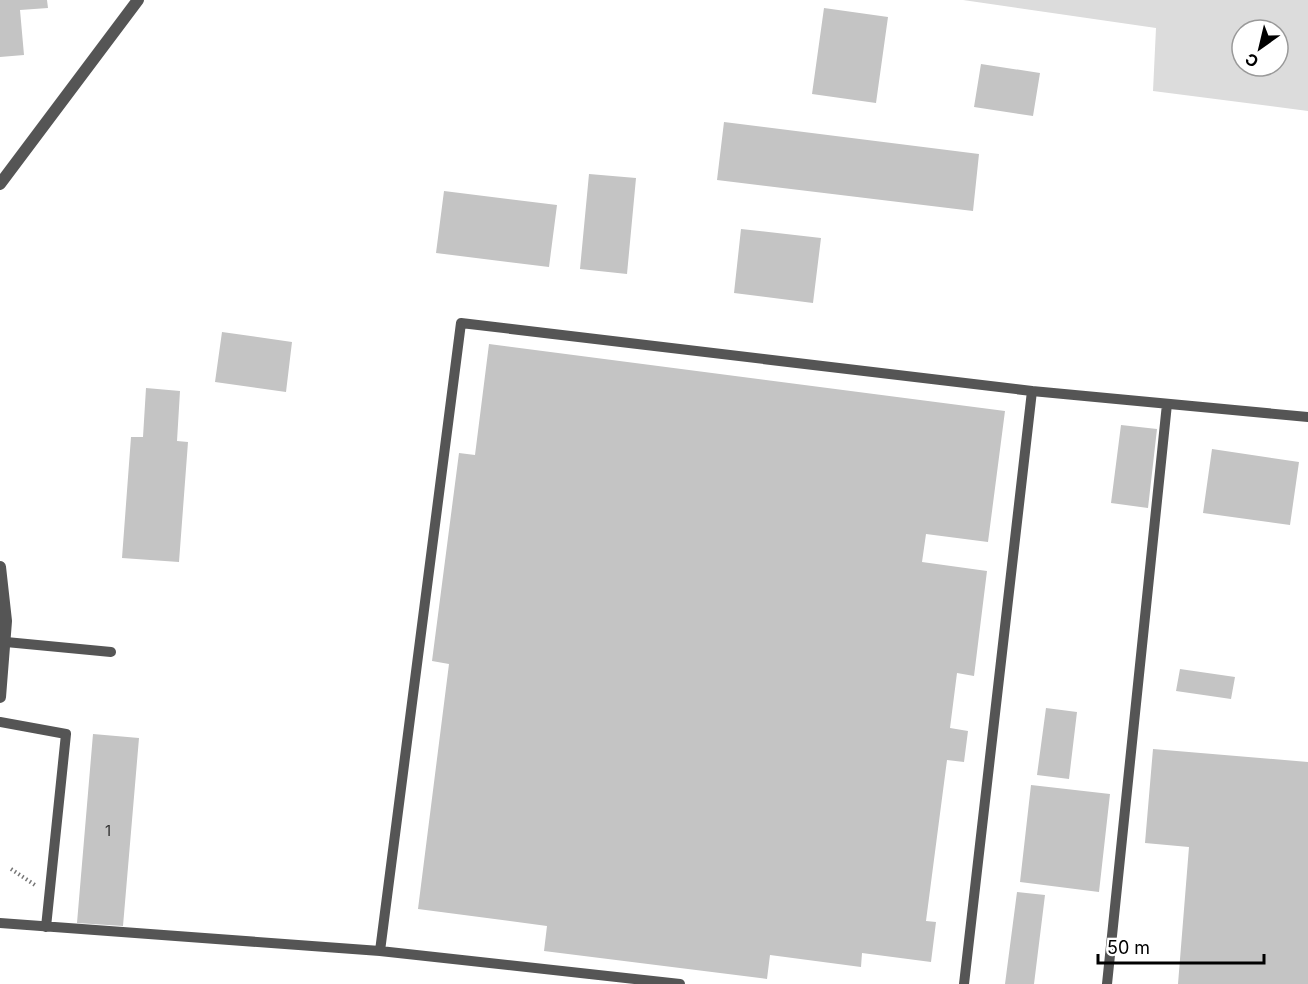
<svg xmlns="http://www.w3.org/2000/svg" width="1308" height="984" font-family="Inter,sans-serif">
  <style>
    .green { fill: #dcdcdc; fill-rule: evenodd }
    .building { fill: #c4c4c4 }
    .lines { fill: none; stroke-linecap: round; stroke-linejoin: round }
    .path { stroke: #777; stroke-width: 4; stroke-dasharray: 1.5 3; stroke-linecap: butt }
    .service { stroke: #555; stroke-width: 10 }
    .minor { stroke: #555; stroke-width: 12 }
    .labels { text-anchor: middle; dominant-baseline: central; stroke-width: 4.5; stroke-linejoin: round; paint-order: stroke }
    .number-label { font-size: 15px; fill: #313131 }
  </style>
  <rect width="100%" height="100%" fill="#fff"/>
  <path class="green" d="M963,0H1308V111L1153,91L1156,28ZM1242,30H1278V66H1242Z"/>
  <path class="building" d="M0,0H47L48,8L20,10L24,55L0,57Z
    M824,8L888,17L876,103L812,94Z
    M981,64L1040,73L1033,116L974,107Z
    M724,122L979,154L973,211L717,180Z
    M589,174L636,178L627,274L580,269Z
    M444,191L557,205L549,267L436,253Z
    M741,229L821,238L813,303L734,293Z
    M222,332L292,342L286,392L215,382Z
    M489,344L1005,411L988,542L926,534L922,562L987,571L974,676L957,673L950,728L968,731L964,762L947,760L926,921L936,922L931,962L862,953L861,967L770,955L767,979L544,951L547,926L418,909L449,664L432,661L459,453L475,455Z
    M146,388L180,391L177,441L188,442L179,562L122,558L131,437H143Z
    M1121,425L1157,429L1148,508L1111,503Z
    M1212,449L1299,462L1290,525L1203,513Z
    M1180,669L1235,677L1231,699L1176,691Z
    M1046,708L1077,712L1069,779L1037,775Z
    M93,734L139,738L123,926L77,923Z
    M1153,749L1308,762V984H1178L1189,847L1145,843Z
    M1031,785L1110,794L1099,892L1020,882Z
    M1017,892L1045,895L1034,984H1005Z"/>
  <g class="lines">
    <path class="path" d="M11,869L35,885"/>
    <path class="service" d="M1032,391L1308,417
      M0,637L6,642L111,652
      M0,722L66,734L46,927
      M0,923L380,951L680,984
      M380,951L461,323L1032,391L964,984
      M1107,984L1167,404"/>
    <path class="minor" d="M0,184L138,0
      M0,567L6,621L0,697"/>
  </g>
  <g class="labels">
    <g class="number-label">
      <text x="108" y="830">1</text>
    </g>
  </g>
  <g transform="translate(1260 48) rotate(214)"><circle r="28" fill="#ffffff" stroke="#999999" stroke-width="1.5"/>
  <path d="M0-4.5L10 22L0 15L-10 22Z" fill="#000000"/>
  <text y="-9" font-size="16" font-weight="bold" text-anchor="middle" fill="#000000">С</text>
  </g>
  <path d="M1098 954v9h166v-9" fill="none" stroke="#000000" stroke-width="3"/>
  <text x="1107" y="954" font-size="18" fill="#000000" stroke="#ffffff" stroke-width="4.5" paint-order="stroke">50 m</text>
</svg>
